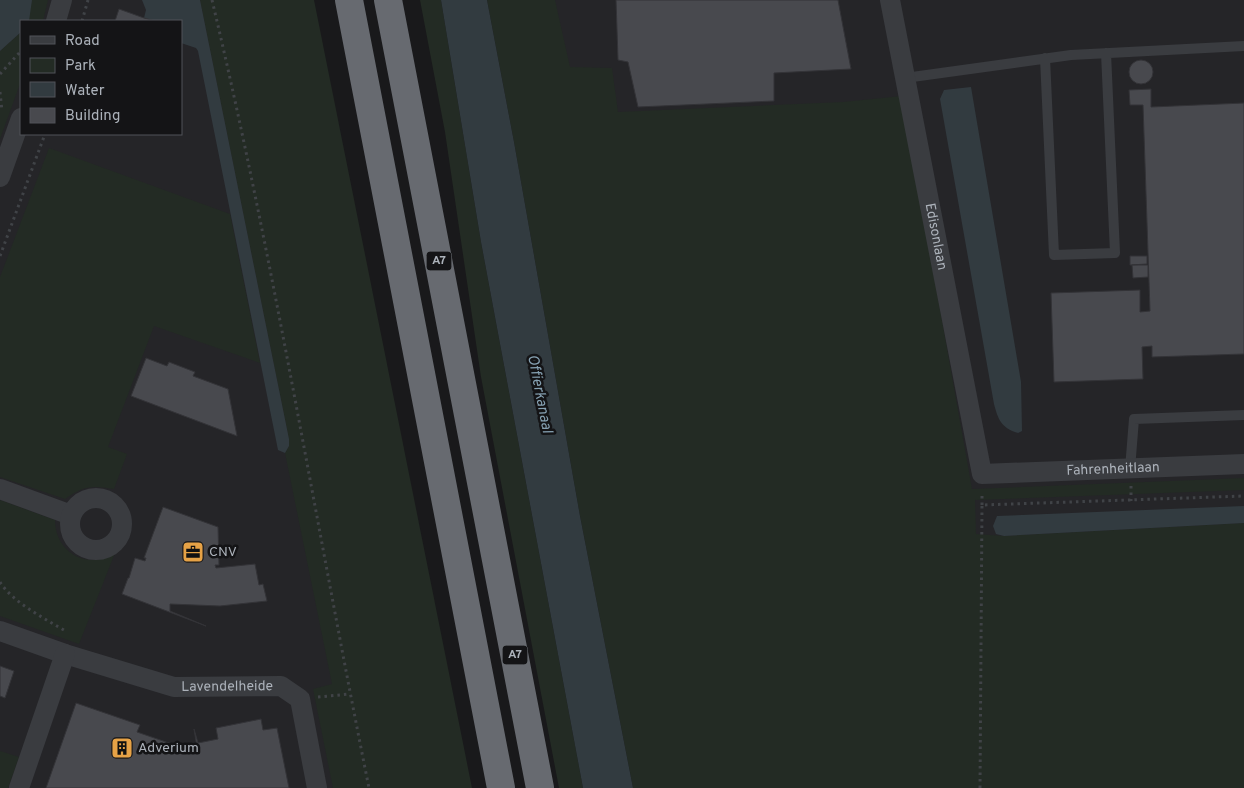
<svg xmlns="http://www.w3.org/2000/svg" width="1244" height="788" font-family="Overpass,sans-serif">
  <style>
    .built { fill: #252528; fill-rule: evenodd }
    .green { fill: #232b24 }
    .water { fill: #323b40 }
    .building { fill: #48494e; stroke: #333337 }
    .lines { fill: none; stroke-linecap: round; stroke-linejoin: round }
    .path { stroke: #404347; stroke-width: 3; stroke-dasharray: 2.5 4; stroke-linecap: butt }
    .service { stroke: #3a3c40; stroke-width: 10 }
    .minor { stroke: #3a3c40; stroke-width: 20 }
    .motorway { stroke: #676a70; stroke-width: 28 }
    .labels { text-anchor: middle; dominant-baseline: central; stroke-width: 5; stroke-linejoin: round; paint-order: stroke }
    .shield { fill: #141416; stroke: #7e8389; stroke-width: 1 }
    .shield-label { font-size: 12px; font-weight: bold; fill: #acb2ba }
    .street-label { font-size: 14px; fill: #acb2ba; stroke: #141416 }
    .poi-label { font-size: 14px; fill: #acb2ba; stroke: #141416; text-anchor: start }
    .water-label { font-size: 15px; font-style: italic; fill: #86a1b2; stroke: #141416 }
  </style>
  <rect width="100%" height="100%" fill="#19191b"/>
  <path class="built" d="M0,0H270L427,788H0ZM21,21H181V134H21Z
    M510,0H1244V544L623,576Z"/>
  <path class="green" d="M32,0H48L43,21H28Z
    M200,0H314L472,788H333L313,689L332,684L285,453L289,446V439Z
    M420,0H441L481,242L583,788H559L481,377L445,132Z
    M487,0H555L570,67L612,68L618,112L843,102L902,96L972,489L1244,478V490L975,500L976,534L1004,536L1244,523V788H633L580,516L514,142Z
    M21,32V81L0,139V51Z
    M49,148L230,214L260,363L154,326L108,447L127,454L114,489C91,485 83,486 65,499L0,477V277Z
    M0,500L55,520C55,552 87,571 115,553L79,644L0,616Z
    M0,751L19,757L8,788H0Z"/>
  <path class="water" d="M0,0H32L29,21H21V32L0,51Z
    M142,0H200L289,439V446L285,453L278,450L198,51L196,48L181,43V21H155L144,18L146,10Z
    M441,0H487L514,142L580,516L633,788H583L481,242Z
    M971,87L1021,382L1022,431L1018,433C1001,428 998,419 994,404L940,99L944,90Z
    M1244,506V523L1004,536L996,534L993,526L997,516Z"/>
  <path class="building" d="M616,0H838L851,69L774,73V101L638,107L628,62L618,60Z
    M119,9L144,18L155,21H115Z
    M1129 72a12 12 0 1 1 24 0a12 12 0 1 1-24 0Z
    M1151,89V107L1244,103V354L1152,357V346L1142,347L1143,379L1054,382L1051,293L1140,290V312L1150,311L1143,105H1130L1129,90Z
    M1130,256H1147V264L1130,265Z
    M1132,265H1148V277L1133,278Z
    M146,358L167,366L169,362L195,372L193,376L228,389L237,436L131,396Z
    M163,507L218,527L219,565H215L216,568L255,564L259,585L263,584L267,601L220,606L170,604V611L206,626L122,594L128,578H129L135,558L145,561L146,558H144Z
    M0,666L14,671L5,698L0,696Z
    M76,703L140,725L137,732L198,753L194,729L198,743L218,739L216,728L261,719L263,730L277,728L289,788H46Z"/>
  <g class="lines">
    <path class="path" d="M212,0C274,261 316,525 369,788
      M82,21L88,0
      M0,74L21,51
      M0,92L2,111
      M0,256L45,134
      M1131,486V501
      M982,505V494
      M0,582C13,603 46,619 67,632
      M318,697L350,694
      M980,788L982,505L1244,496"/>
    <path class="service" d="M1045,58L1054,255L1115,253L1106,53
      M905,78L1071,55L1244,46
      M1130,469L1134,419L1244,415"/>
    <g class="minor">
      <path id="s1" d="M890,0L982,474L1244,464"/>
      <path d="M56,21L62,0"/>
      <path d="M0,177L21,118"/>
      <path d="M0,489L71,515"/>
      <circle cx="96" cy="524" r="26"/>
      <path id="s2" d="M0,631L65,654L174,687L281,686L300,699L317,788"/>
      <path d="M19,788L65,654"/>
    </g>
    <path class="motorway" d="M349,0L501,788
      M388,0L540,788"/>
  </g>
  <defs>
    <g id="office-square" transform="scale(1.125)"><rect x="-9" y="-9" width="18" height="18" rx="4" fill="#e6a246" stroke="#141416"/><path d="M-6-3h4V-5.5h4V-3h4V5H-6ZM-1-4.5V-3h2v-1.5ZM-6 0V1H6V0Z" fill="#111"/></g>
    <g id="building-square" transform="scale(1.125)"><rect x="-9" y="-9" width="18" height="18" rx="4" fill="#e6a246" stroke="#141416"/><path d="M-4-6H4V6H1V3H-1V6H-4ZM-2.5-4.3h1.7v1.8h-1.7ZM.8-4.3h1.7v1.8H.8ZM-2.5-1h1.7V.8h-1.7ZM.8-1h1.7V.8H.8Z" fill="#111"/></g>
  </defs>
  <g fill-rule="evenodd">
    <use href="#office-square" x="193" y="552"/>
    <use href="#building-square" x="122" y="748"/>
  </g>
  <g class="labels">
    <g class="shield">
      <rect x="426.5" y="251.5" width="25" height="19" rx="4"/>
      <rect x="502.5" y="645.5" width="25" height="19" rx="4"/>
    </g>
    <g class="shield-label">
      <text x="439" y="261">A7</text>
      <text x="515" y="655">A7</text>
    </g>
    <g class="street-label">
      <text stroke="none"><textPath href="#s1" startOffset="241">Edisonlaan</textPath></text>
      <text stroke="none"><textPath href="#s1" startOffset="614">Fahrenheitlaan</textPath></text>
      <text stroke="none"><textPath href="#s2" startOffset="236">Lavendelheide</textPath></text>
    </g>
    <g class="poi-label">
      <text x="209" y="552">CNV</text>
      <text x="138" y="748">Adverium</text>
    </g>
    <g class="water-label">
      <text transform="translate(539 394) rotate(79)">Offierkanaal</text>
    </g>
  </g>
  <rect x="20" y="20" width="162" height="115" fill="#141416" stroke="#515358"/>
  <rect x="30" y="36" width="25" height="8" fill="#3a3c40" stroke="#515358"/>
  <text x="65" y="45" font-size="15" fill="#acb2ba">Road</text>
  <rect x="30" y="58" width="25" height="15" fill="#232b24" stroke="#515358"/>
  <text x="65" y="70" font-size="15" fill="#acb2ba">Park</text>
  <rect x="30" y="82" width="25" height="15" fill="#323b40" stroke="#515358"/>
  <text x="65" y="95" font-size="15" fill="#acb2ba">Water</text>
  <rect x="30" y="108" width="25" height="15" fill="#48494e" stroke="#515358"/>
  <text x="65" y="120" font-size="15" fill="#acb2ba">Building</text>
</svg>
